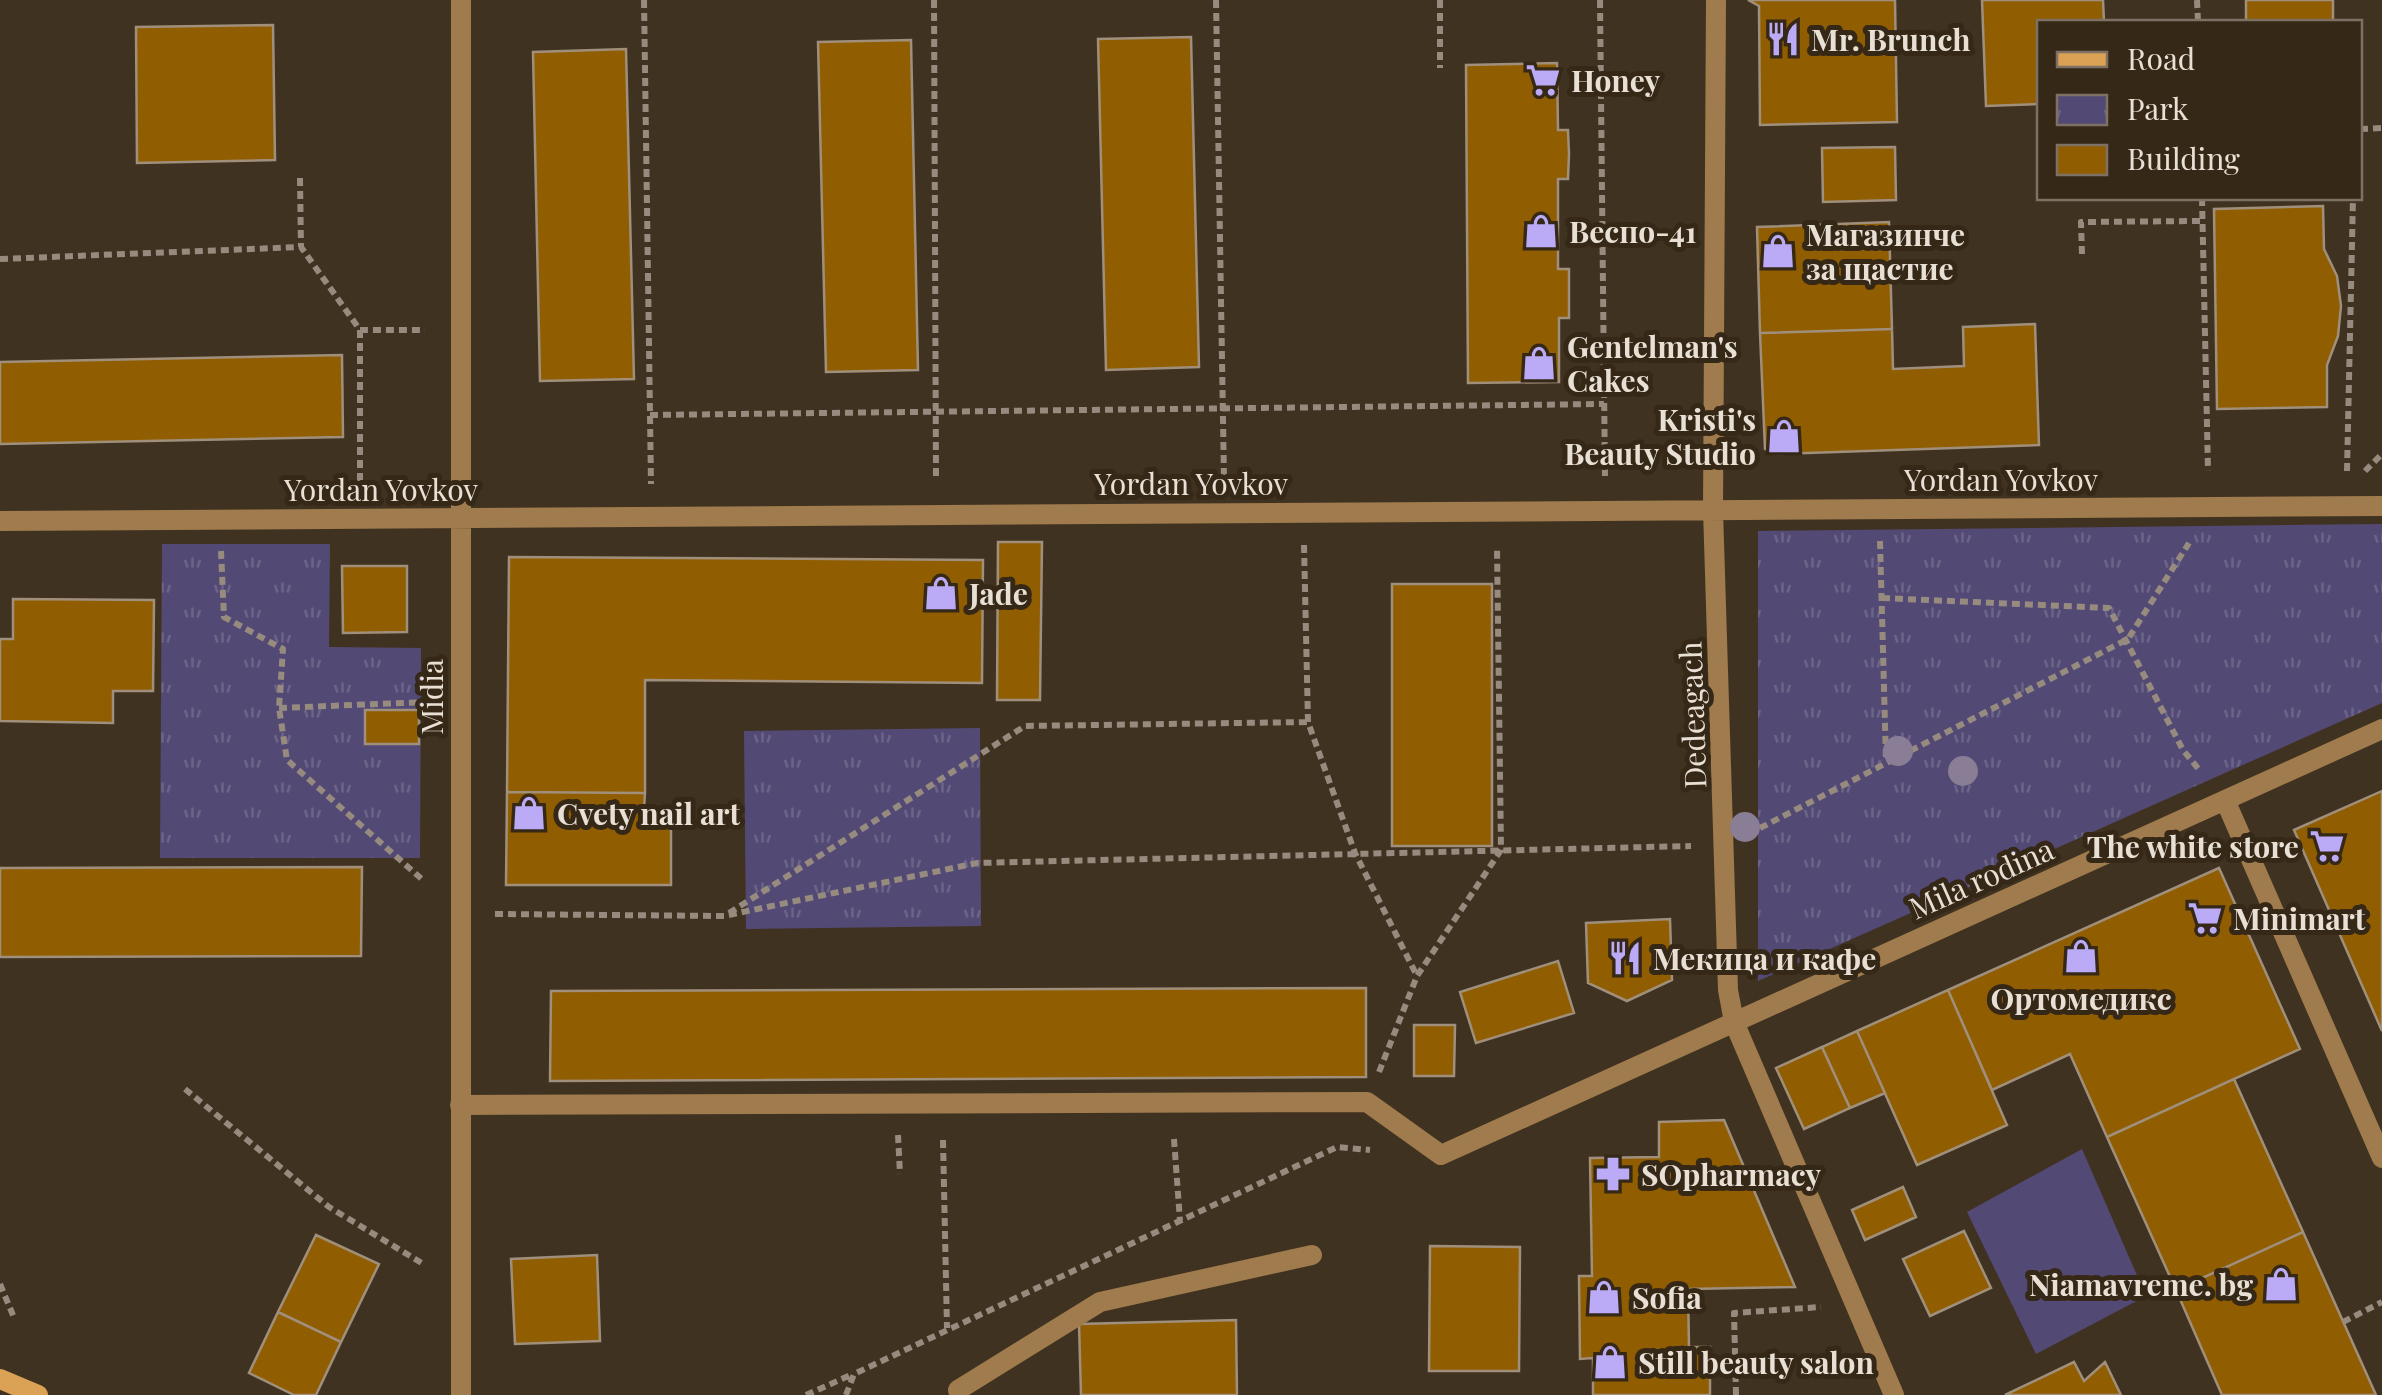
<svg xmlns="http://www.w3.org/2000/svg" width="2382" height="1395" font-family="'Playfair Display',serif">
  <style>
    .green { fill: #534975 }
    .park { fill: url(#park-tufts) }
    .building { fill: #905d00; stroke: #9f8f7b; stroke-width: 2.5 }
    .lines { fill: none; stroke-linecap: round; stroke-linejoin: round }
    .path { stroke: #968b7e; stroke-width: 6; stroke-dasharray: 8 5; stroke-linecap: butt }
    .service { stroke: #9f7b4d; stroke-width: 20 }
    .minor { stroke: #9f7b4d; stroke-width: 20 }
    .secondary { stroke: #dba154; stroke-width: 20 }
    .tree { fill: #8a7d96 }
    .labels { text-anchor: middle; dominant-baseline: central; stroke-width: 10; stroke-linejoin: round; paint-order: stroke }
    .poi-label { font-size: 30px; font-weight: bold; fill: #e8dfd5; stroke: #362817; text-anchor: start }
    .street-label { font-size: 30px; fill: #e8dfd5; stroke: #362817 }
  </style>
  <defs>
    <pattern id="park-tufts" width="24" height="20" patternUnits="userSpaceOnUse" patternTransform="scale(2.5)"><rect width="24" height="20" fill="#534975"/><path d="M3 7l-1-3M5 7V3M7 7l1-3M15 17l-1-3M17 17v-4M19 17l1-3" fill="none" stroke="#6c6388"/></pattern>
  </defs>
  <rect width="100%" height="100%" fill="#403221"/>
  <path class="green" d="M2082,1149L2146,1296L2036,1354L1967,1212Z"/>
  <path class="park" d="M2382,524V703L1758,981V531Z
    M162,544H330L329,647L421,648L420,858H160Z
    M980,728L981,926L746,929L744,731Z"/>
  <path class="building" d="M1748,0H1895L1897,122L1760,125L1759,6Z
    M1982,0H2103L2104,22H2040V104L1986,106Z
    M2246,0H2333V22H2246Z
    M273,25L275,160L137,163L136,27Z
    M1191,37L1199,367L1106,370L1098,39Z
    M911,40L918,370L826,372L818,42Z
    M626,49L634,379L540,381L533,52Z
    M1557,63L1558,130H1568L1569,154L1568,179H1558V269H1569V318H1559V382L1468,383L1466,65Z
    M1895,147L1896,200L1823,202L1822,148Z
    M2323,206L2324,249L2337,276L2341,306L2338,336L2327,365V407L2217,409L2214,209Z
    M1889,222L1892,329L1760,333L1757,227Z
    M2035,324L2039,445L1777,454L1765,449L1760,333L1892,329L1893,369L1964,366L1963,327Z
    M342,355L343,437L0,444V362Z
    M998,542H1042L1040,700H997Z
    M509,557L983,560L982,683L645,680V793L507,792Z
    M342,566H407V632L343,633Z
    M1392,584H1492V846H1392Z
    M13,599L154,600L153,691H113V723L0,721V639H13Z
    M365,710H419V744H365Z
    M2382,791V1031L2294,830Z
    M507,792L645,793L644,809H671V885H506Z
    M362,867L361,956L0,957V868Z
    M2219,868L2300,1049L2107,1137L2070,1054L1992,1090L1948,990Z
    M1670,919L1672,980L1627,1001L1588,983L1586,923Z
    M1558,961L1574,1013L1476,1043L1460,992Z
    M1366,988V1077L550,1081L551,991Z
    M1948,990L2007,1125L1917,1165L1857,1031Z
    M1414,1025H1455L1454,1076H1414Z
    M1857,1031L1885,1093L1850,1108L1822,1047Z
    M1822,1047L1850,1108L1804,1129L1776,1068Z
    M2234,1079L2303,1232L2176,1290L2107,1137Z
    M1724,1120L1795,1287L1688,1289L1689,1347H1710V1395H1593V1358L1580,1359L1579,1276H1592L1590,1158L1659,1157V1122Z
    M1903,1187L1916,1217L1865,1240L1852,1210Z
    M1964,1231L1991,1288L1930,1316L1903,1259Z
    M2303,1232L2376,1395H2222L2176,1290Z
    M316,1235L379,1264L341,1342L278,1312Z
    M1430,1246L1520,1247L1519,1371H1429Z
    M597,1255L600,1341L515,1344L511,1259Z
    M278,1312L341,1342L316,1395H294L249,1373Z
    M1236,1320L1237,1395H1081L1079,1324Z
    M2074,1362L2084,1381L2105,1362L2121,1395H2005Z"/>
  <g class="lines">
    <path class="path" d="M644,0L651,484
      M934,0L936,479
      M1216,0L1224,479
      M1440,0V68
      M1600,0L1605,479
      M2197,0L2198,22
      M2360,129L2382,128
      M300,178L301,247
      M2202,198L2208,471
      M2082,254L2081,222L2202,221
      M0,259L301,247L360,330H425
      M360,330V482
      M650,415L1604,404
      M2347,471L2353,198
      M2365,471L2382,454
      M1880,541L1886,761
      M1304,545L1308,722L1355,853L1416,974
      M221,551L224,617L283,649L279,708L287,760L424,881
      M1882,598L2109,608L2183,750L2201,772
      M279,708L427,702
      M1760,828L2128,639L2189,543
      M729,913L1025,726L1308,722
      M495,914L724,916L977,863L1691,846
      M1379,1072L1417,976L1501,850L1497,548
      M185,1089L329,1207L425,1265
      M898,1135L900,1174
      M1174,1139L1180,1221
      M943,1140L947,1328
      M0,1284L15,1320
      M2343,1322L2382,1302
      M806,1395L853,1374
      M846,1395L854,1374L1337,1147L1370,1150
      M1736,1395L1734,1313L1821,1307"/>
    <path class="service" d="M460,1105L1367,1102L1441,1155
      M958,1390L1100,1302L1312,1255"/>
    <path class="minor" d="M1716,0L1713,510L1728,990L1734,1022L1894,1395
      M0,521L2382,506
      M2225,800L2382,1158
      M1441,1155L2382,729
      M461,1395V0"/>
    <path class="secondary" d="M0,1379L38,1395"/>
  </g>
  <g class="tree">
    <circle cx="1898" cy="751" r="15"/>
    <circle cx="1963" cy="771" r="15"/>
    <circle cx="1745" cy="827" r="15"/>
  </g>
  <defs>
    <g id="restaurant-bare" transform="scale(2.7)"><path d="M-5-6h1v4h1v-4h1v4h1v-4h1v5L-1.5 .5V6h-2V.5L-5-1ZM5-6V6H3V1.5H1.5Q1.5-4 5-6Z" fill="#bbaaf6" stroke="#362817" stroke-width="2.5" paint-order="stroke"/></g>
    <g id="supermarket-bare" transform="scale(2.7)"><path d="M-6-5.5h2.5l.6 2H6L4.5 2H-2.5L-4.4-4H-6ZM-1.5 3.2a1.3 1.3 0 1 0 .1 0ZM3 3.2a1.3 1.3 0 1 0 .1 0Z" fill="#bbaaf6" stroke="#362817" stroke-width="2.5" paint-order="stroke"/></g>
    <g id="shop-bare" transform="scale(2.7)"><path d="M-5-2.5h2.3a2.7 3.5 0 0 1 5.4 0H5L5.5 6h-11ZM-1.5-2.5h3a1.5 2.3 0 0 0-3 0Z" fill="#bbaaf6" stroke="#362817" stroke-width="2.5" paint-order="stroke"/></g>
    <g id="pharmacy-bare" transform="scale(2.7)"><path d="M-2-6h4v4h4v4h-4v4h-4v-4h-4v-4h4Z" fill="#bbaaf6" stroke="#362817" stroke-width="2.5" paint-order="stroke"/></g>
  </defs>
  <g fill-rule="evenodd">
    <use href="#restaurant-bare" x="1783" y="39"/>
    <use href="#supermarket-bare" x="1543" y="80"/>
    <use href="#shop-bare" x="1541" y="231"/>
    <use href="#shop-bare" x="1778" y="251"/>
    <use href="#shop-bare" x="1539" y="363"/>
    <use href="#shop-bare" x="1784" y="436"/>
    <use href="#shop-bare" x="941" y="593"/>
    <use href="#shop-bare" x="529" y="813"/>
    <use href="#supermarket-bare" x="2327" y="846"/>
    <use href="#supermarket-bare" x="2205" y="918"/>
    <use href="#shop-bare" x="2081" y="956"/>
    <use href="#restaurant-bare" x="1625" y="958"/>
    <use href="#pharmacy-bare" x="1613" y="1174"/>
    <use href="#shop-bare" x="2281" y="1284"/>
    <use href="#shop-bare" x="1604" y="1297"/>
    <use href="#shop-bare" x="1610" y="1362"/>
  </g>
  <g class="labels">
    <g class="poi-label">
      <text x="1811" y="39">Mr. Brunch</text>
      <text x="1571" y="80">Honey</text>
      <text x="1569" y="231">Веспо-41</text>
      <text x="1806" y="234">Магазинче<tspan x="1806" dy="34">за щастие</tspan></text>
      <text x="1567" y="346">Gentelman's<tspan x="1567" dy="34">Cakes</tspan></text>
      <text x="1756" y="419" text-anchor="end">Kristi's<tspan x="1756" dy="34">Beauty Studio</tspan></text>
      <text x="969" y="593">Jade</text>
      <text x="557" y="813">Cvety nail art</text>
      <text x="2299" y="846" text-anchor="end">The white store</text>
      <text x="2233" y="918">Minimart</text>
      <text x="1653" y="958">Мекица и кафе</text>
      <text x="2081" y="998" text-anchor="middle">Ортомедикс</text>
      <text x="1641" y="1174">SOpharmacy</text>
      <text x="2253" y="1284" text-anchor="end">Niamavreme. bg</text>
      <text x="1632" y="1297">Sofia</text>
      <text x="1638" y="1362">Still beauty salon</text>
    </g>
    <g class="street-label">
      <text x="2001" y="479">Yordan Yovkov</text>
      <text x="1191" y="483">Yordan Yovkov</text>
      <text x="381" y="489">Yordan Yovkov</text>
      <text transform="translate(431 697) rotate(-90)">Midia</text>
      <text transform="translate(1692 715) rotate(-92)">Dedeagach</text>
      <text transform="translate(1981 878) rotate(-24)">Mila rodina</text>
    </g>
  </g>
  <rect x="2037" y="20" width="325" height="180" fill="#362817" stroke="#7d7163" stroke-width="2.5"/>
  <rect x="2057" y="52" width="50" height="15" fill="#dba154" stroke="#7d7163" stroke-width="2.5"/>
  <text x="2127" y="70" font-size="30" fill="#e8dfd5">Road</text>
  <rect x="2057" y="95" width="50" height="30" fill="url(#park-tufts)" stroke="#7d7163" stroke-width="2.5"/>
  <text x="2127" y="120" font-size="30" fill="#e8dfd5">Park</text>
  <rect x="2057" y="145" width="50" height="30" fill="#905d00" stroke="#7d7163" stroke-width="2.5"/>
  <text x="2127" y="170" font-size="30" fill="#e8dfd5">Building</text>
</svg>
